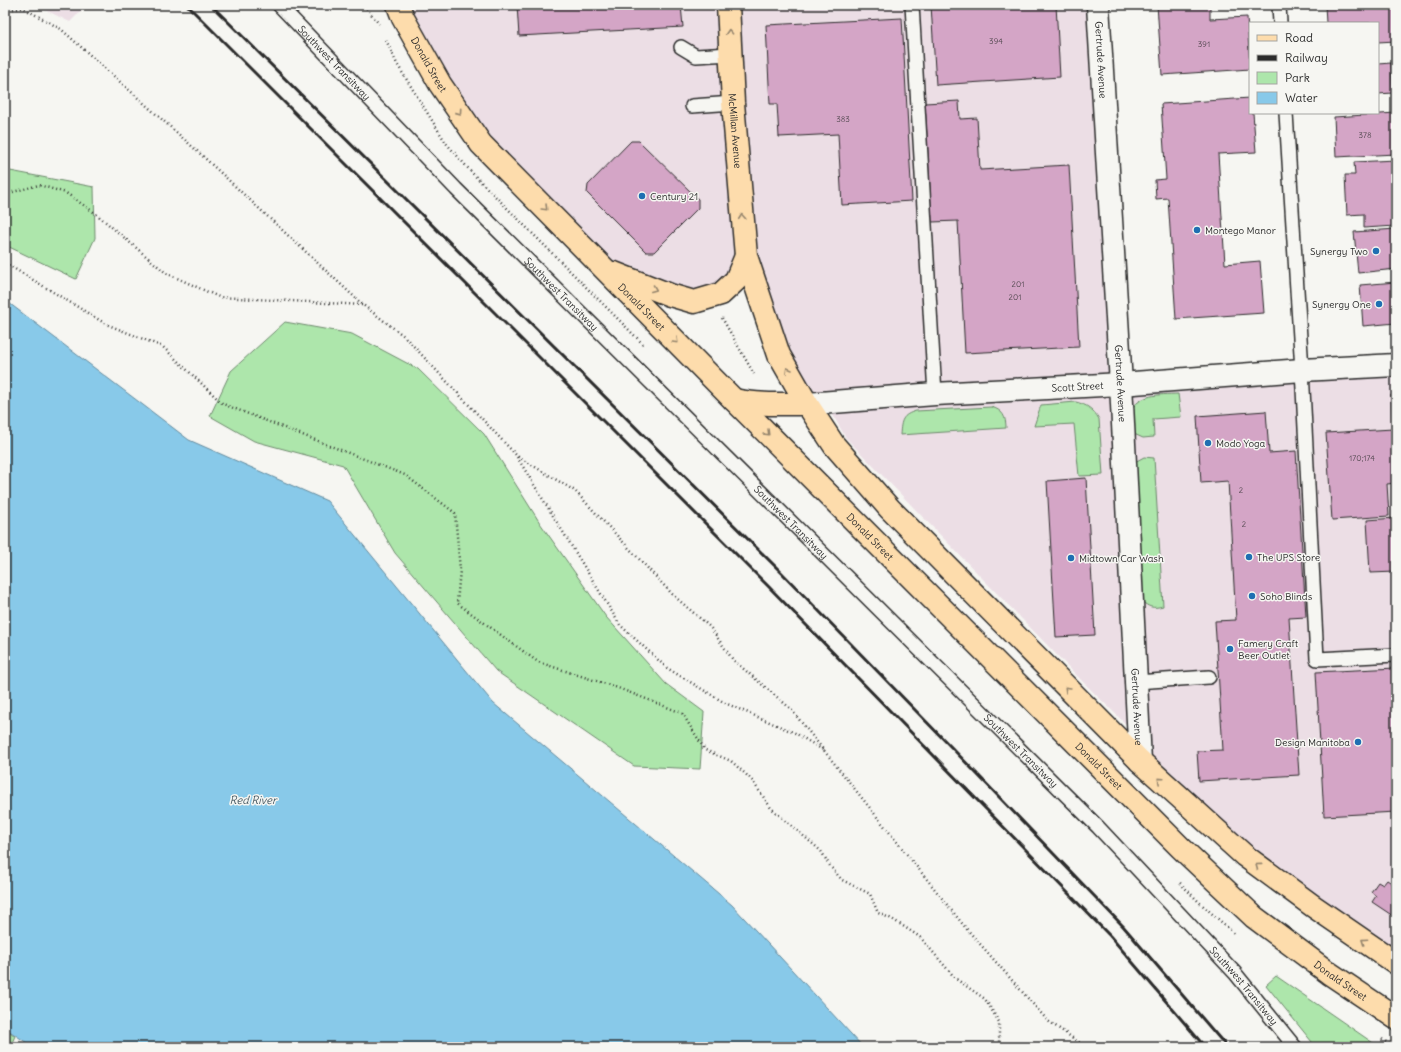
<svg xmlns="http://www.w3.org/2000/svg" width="1401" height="1052" font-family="Delius,sans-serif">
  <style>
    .built { fill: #ecdee5 }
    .green { fill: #ade6ab; stroke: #6c886b }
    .water { fill: #88c9e9; stroke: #638a9d }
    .building { fill: #d4a5c6; stroke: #2b2b2b }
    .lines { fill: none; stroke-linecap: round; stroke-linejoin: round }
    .lane-casing { stroke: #2b2b2b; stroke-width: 16 }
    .street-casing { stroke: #2b2b2b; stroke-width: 25 }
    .primary-casing { stroke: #2b2b2b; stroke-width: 25 }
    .path { stroke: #2b2b2b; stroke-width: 2.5; stroke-dasharray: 1 3; stroke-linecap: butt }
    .lane { stroke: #f6f6f2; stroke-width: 13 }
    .street { stroke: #f6f6f2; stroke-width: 22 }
    .primary { stroke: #fddcac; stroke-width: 22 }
    .rail { stroke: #2b2b2b; stroke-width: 3 }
    .oneway { stroke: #94846c }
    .poi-dot { fill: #1f6fb2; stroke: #f6f6f2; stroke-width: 1.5 }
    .labels { text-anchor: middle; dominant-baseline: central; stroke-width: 3; stroke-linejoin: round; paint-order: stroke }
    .number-label { font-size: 8px; fill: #554a52 }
    .street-label { font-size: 10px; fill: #2b2b2b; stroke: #f6f6f2 }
    .poi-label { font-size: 10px; fill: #2b2b2b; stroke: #f6f6f2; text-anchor: start }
    .water-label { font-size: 11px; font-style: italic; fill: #475a64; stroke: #f6f6f2 }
  </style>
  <rect width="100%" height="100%" fill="#f6f6f2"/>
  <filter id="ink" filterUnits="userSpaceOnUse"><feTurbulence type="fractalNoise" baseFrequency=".025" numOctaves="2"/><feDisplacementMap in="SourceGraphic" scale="8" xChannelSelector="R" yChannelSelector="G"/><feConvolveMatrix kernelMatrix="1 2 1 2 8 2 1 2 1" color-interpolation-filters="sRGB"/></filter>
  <g filter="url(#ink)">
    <path class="built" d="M35,5H87L70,22Z
      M398,5H1098L1121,384L1396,365V963L1140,761L1138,736L1084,683L846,438L826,403L807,404L746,257L736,280L694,302L605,269L481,144Z"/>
    <path class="green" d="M5,170L94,187L95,238L76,279L5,245Z
      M285,322L352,334L418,369L484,434L540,523L606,617L666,684L704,712L700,769L634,766L496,671L395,553L343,465L254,441L210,416L231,371Z
      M1178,394L1181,417L1153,419L1154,437L1143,438L1134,434L1129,412C1142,393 1157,395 1178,394Z
      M1076,402C1087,405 1093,409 1099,419L1103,475L1079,476L1074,424L1034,426L1041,405Z
      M991,407C1003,410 1006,417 1006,428L900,435C901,420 902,415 916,411Z
      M1144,457L1154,458L1163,606C1152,609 1149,607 1141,601L1133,463Z
      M1276,976L1379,1047H1316L1266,985Z
      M5,1028L15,1036L10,1047H5Z"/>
    <path class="water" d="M5,300L189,440L327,501L493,703L732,905L863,1047H33L5,1028Z"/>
    <path class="building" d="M517,5H681L683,27L519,36Z
      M931,5H1056L1060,77L936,85Z
      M1157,5H1210V19L1247,17L1250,69L1162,75Z
      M1325,5H1396V41L1378,42V23H1326Z
      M902,18L912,201L842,205L838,134L779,137L777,104H770L766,25Z
      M1391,63L1393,93L1378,94V64Z
      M1250,98V113H1253L1256,152L1218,154L1225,264L1260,261L1264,313L1176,319L1168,198L1156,199L1155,180L1166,179L1161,104Z
      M959,101L960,119L977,118L980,170L1069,165L1079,347L965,353L958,221L932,222L925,103Z
      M1396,113V154L1336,157L1334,117Z
      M631,141H639L698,199V208L654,252H646L587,193L588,185Z
      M1396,160V226L1364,228V214L1347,215L1345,175H1355L1354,162Z
      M1396,229V269L1358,273L1354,232Z
      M1396,282V323L1363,326L1360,285Z
      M1391,395H1396V483L1387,484L1389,516L1332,520L1326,433L1393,429Z
      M1266,411L1269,453L1296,451L1306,617L1289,618L1299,775L1199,781L1197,751L1223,750L1215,621L1236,620L1228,481L1201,483L1197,416Z
      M1086,478L1095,635L1056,637L1047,481Z
      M1396,518V572L1370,573L1367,520Z
      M1396,668V812L1324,816L1316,672Z
      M1387,880L1396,886V918L1372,902L1376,896L1371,892L1378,882L1383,885Z"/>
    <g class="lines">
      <g class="lane-casing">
        <g id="lane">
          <path id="s1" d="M279,5L456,189L1098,827L1235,973L1295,1047"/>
          <path d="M912,5L935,394"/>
          <path d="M1279,5L1280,23"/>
          <path d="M681,47L696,56L730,54"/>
          <path d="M692,106L733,103"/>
          <path d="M1286,113L1302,370L1317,659L1396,655"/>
          <path d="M1136,682L1209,677"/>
        </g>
      </g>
      <g class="street-casing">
        <g id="street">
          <path id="s2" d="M1098,5L1121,384L1140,761"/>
          <path id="s3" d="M807,404L935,394L1121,384L1302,370L1396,365"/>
        </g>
      </g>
      <g class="primary-casing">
        <g id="primary">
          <path id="s4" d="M398,5L403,18L440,84L481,144L734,400L1181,848L1254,917L1329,973L1396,1018"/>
          <path id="s5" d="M728,5L733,103L746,256L779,355L807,404L834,445L890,509L1140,761L1245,856L1313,906L1396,963"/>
          <path d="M614,273L670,295L694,302L721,294L736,280L746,256"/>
          <path d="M734,400C758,405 782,404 807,404"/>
        </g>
      </g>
      <path class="path" d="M364,5L379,24
        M5,10L23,8L61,29L195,149L363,305L404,336L517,456L575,491L673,595L710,627L733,660L790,708L965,927L1048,1021L1086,1047
        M386,40L397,64L446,143L474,175L643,344
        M5,194L39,185L66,193L95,213L166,273L219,297L363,305
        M5,263L106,324L163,347L223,404L405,475L455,513L460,570L457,603L538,662L618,688L682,713L705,750L731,761L751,779L771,808L821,851L830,866L842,880L870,894L878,913L892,919L920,937L956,979L985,999L999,1022V1047
        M722,318L754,374
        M517,457L620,625L667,668L725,703L795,733L823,750
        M1180,883L1199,902L1235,934
        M1382,1039L1393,1047"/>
      <use href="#lane" class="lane"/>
      <use href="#street" class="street"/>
      <use href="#primary" class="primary"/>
      <path class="rail" d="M187,5L768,586L1110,936L1205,1047
        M211,5L782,573L952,748L1123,926L1227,1047"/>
    </g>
    <defs><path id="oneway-chevron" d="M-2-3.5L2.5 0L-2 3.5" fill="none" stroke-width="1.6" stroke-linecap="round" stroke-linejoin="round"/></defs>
    <g class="oneway">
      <use href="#oneway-chevron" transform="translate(729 32) rotate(-93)"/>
      <use href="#oneway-chevron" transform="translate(459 112) rotate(55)"/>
      <use href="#oneway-chevron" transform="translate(545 208) rotate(45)"/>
      <use href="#oneway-chevron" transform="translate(742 217) rotate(-95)"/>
      <use href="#oneway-chevron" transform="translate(654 289) rotate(22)"/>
      <use href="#oneway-chevron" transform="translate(676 341) rotate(45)"/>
      <use href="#oneway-chevron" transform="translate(788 370) rotate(-120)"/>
      <use href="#oneway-chevron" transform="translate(767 433) rotate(45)"/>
      <use href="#oneway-chevron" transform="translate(1067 689) rotate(-135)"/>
      <use href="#oneway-chevron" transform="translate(1160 780) rotate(-138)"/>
      <use href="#oneway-chevron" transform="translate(1258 866) rotate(-143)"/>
      <use href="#oneway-chevron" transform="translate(1364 941) rotate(-146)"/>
    </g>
  </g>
  <g class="poi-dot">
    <circle cx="642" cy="196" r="4"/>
    <circle cx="1197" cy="230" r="4"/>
    <circle cx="1376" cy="251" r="4"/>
    <circle cx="1379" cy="304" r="4"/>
    <circle cx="1208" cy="443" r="4"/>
    <circle cx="1249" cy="557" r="4"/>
    <circle cx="1071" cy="558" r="4"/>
    <circle cx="1252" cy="596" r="4"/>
    <circle cx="1230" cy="649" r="4"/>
    <circle cx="1358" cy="742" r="4"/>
  </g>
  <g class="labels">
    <g class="number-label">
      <text x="996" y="41">394</text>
      <text x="1204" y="44">391</text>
      <text x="843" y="119">383</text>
      <text x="1365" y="135">378</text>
      <text x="1018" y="284">201</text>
      <text x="1015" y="297">201</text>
      <text x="1362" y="458">170;174</text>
      <text x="1241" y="490">2</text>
      <text x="1244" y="524">2</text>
    </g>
    <g class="street-label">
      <text stroke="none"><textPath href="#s2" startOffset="55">Gertrude Avenue</textPath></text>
      <text stroke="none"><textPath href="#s1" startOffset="80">Southwest Transitway</textPath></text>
      <text stroke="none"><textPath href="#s4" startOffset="67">Donald Street</textPath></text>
      <text stroke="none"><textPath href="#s5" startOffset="126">McMillan Avenue</textPath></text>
      <text stroke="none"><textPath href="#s1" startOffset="404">Southwest Transitway</textPath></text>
      <text stroke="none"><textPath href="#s4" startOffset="391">Donald Street</textPath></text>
      <text stroke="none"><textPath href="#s2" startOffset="379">Gertrude Avenue</textPath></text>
      <text stroke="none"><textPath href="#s3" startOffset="271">Scott Street</textPath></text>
      <text stroke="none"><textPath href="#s1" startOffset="728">Southwest Transitway</textPath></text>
      <text stroke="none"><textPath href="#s4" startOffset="715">Donald Street</textPath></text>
      <text stroke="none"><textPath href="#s2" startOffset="703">Gertrude Avenue</textPath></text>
      <text stroke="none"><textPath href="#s1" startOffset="1052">Southwest Transitway</textPath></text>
      <text stroke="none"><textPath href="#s4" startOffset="1039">Donald Street</textPath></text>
      <text stroke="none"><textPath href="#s4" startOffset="1363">Donald Street</textPath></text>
      <text stroke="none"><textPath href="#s1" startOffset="1376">Southwest Transitway</textPath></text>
    </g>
    <g class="poi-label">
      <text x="650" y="196">Century 21</text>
      <text x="1205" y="230">Montego Manor</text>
      <text x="1368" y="251" text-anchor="end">Synergy Two</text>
      <text x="1371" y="304" text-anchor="end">Synergy One</text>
      <text x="1216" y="443">Modo Yoga</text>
      <text x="1257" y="557">The UPS Store</text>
      <text x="1079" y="558">Midtown Car Wash</text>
      <text x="1260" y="596">Soho Blinds</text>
      <text x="1238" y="643">Famery Craft<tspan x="1238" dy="12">Beer Outlet</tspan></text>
      <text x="1350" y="742" text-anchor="end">Design Manitoba</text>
    </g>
    <g class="water-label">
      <text x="253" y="800">Red River</text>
    </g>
  </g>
  <rect width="1401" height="1052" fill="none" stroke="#f6f6f2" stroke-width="20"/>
  <rect x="10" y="10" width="1381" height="1032" fill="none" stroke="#2b2b2b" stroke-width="1.5" filter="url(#ink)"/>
  <rect x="1249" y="22" width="130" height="92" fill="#f6f6f2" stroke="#a5a5a2"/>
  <rect x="1257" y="35" width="20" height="6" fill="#fddcac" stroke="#a5a5a2"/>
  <text x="1285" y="42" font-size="12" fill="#2b2b2b">Road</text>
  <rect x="1257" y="55" width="20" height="6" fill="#2b2b2b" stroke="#a5a5a2"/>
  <text x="1285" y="62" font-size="12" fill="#2b2b2b">Railway</text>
  <rect x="1257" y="72" width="20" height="12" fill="#ade6ab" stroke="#a5a5a2"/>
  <text x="1285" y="82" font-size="12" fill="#2b2b2b">Park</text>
  <rect x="1257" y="92" width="20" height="12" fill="#88c9e9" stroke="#a5a5a2"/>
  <text x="1285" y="102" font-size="12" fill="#2b2b2b">Water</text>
</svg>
